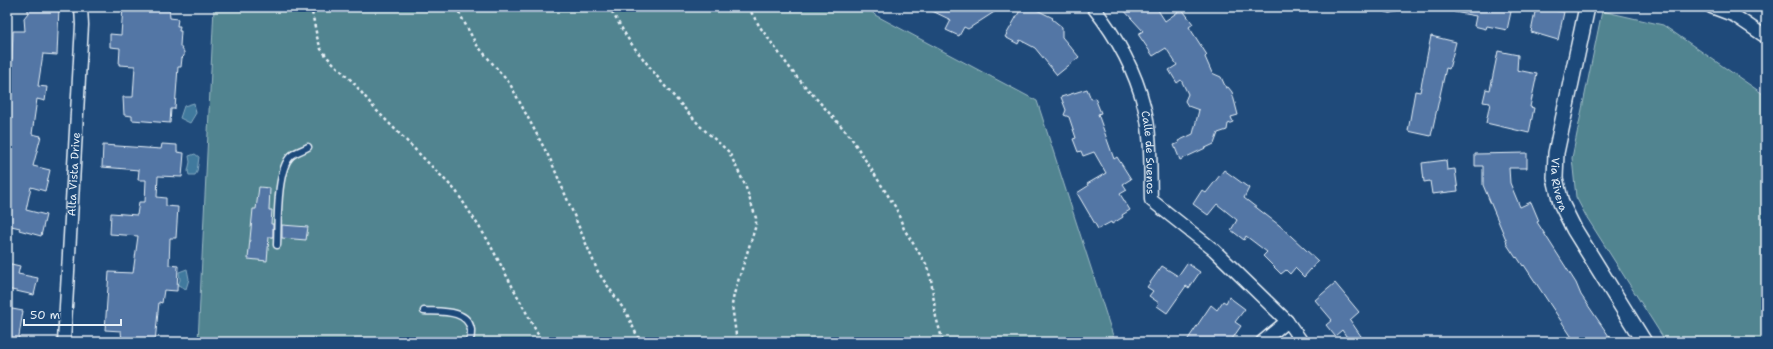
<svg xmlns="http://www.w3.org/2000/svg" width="1773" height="349" font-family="'Shantell Sans',sans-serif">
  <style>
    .green { fill: #518490; stroke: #9cbac4 }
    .water { fill: #41799d; stroke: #84a9c1 }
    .building { fill: #5276a5; stroke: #e8f1f8 }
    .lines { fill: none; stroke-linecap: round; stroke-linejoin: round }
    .service-casing { stroke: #e8f1f8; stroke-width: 9 }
    .minor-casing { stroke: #e8f1f8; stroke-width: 15 }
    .tertiary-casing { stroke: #e8f1f8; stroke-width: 18 }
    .path { stroke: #e8f1f8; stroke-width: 2.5; stroke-dasharray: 3 3; stroke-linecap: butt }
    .service { stroke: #1f4a7a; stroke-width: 6 }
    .minor { stroke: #1f4a7a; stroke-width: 12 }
    .tertiary { stroke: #1f4a7a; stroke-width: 15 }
    .labels { text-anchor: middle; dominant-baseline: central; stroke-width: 3; stroke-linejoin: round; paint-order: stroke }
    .street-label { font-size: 11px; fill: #e8f1f8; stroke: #1f4a7a }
  </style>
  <rect width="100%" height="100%" fill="#1f4a7a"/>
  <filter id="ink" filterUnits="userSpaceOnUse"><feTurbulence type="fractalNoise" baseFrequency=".025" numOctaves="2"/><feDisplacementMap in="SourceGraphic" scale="8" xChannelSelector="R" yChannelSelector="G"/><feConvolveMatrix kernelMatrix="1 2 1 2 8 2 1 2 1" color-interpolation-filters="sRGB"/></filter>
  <g filter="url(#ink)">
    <path class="green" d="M214,7H867L875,15L1037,101L1115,342H198Z
      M1602,11L1663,25L1766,96V342H1666L1586,216L1576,197L1572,158Z"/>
    <path class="water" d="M194,103L196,113L190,123L180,118L184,106Z
      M195,154L199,157L197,172L195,175H189L188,171L190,162L189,156Z
      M187,269L189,279L186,289L178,285L180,280L179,272Z"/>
    <path class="building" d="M28,7H59L57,55L43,54L38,86L47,87L45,101L37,99L32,134L41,136L33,166L50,170L45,191L31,187L26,210L46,215L41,236L19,230L20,228L7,225V58L12,59L13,31H25L24,18L28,13Z
      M123,7H169L170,18L178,19L177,26H180L179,31H181L180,46L184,52V56L182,58L181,67H178L175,109H171L170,123L132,120V116L124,115L123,97H133L135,66L119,65L120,48L110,47V34L121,35Z
      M924,7H963L967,9L970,7H1002L968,29L964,27L959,36L946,30L951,20Z
      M1022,7H1031L1053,18L1052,19L1062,27V37L1079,57L1057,75L1035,48L1020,40L1018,44L1005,37Z
      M1121,7H1156L1165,21L1182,9L1193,24L1189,27L1207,55L1205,57L1212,73L1221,77L1226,88L1228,87L1232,92L1238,115L1231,117L1233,122L1228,124L1227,130L1218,133L1214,144L1180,160L1174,145L1179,143L1178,141L1193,134L1199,110L1188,106L1185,101L1188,94L1181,80L1177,83L1169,70L1177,65L1166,48L1153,56L1138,34L1143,31Z
      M1454,7H1512L1507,30L1487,26L1486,29L1474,26L1476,16L1454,12Z
      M1536,7H1552V10L1564,12L1558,40L1531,32Z
      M1431,36L1456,42L1449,69L1446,68L1431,136L1408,131L1415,91L1420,92Z
      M1498,51L1518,55L1517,70L1537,74L1530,107L1534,108L1529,133L1486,123L1490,103L1483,102L1486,89L1490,90Z
      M1087,89L1091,99L1095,98L1101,113L1098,114L1114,159L1117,157L1131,179L1123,184L1127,190L1120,194L1130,210L1122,215L1123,217L1112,224L1111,222L1098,229L1077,193L1088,186L1087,184L1106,173L1094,152L1083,156L1081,151L1078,152L1073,139L1076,138L1069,117L1064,115L1066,110L1061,97Z
      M162,144L177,145V152L184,153L182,177L158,176L157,197L166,198V206L178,207L176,238H170L169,265L178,266L177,291L164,290L162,303L159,302L155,342H122L121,331L105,330L109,272L133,273L138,236L110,234L111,213L137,215L139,202H145L146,180H138L139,170L102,167L103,145L161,149Z
      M1527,153V168H1509L1510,183L1520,207L1531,202L1539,221L1537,222L1576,283L1581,295L1613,342H1575L1524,265L1523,266L1517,257L1516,258L1506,243L1507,242L1483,185V166H1475V154Z
      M1446,160L1447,170L1455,169L1458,191L1432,194L1430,181L1424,182L1422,163Z
      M1224,170L1249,188L1244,198L1279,225L1318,261L1304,277L1295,268L1290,274L1286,270L1281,274L1263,256L1267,252L1246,236L1244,240L1231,230L1237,220L1217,204L1208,215L1193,204L1202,190L1206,193Z
      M259,187L270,188L269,210H272L271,224H273V237H269L267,261L248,259L253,209H256Z
      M282,225L308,227L306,240L282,238Z
      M7,263L20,266L18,274L38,278L34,295L7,289Z
      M1187,263L1200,272L1189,288L1186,286L1167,313L1157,306L1159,303L1149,296L1153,291L1147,287L1162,266L1178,276Z
      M1335,283L1359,312L1350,320L1365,342H1350L1342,330L1335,336L1326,325L1332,320L1315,300Z
      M1229,297L1245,309L1235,322L1241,326L1230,342H1186L1211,305L1217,310L1223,301L1226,303Z
      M7,308L23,311L18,342H7Z"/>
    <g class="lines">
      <g class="service-casing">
        <path id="service" d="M1385,7L1389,9L1399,7
          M277,245C278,224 276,170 291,156C295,152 303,150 308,147
          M424,311C440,312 468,309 471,330C471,335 471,339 468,342"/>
      </g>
      <g class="minor-casing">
        <g id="minor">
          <path id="s1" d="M1093,7C1116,36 1135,70 1144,106C1152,136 1150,170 1151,200L1214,250L1287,321L1302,342"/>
          <path d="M1711,7L1735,16L1766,37"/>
          <path id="s2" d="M64,342L82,25L81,7"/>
          <path d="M1262,342L1287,321"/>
        </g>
      </g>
      <g class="tertiary-casing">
        <g id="tertiary">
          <path id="s3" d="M1587,7L1556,153L1555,178L1561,203L1574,229L1644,342"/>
        </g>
      </g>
      <path class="path" d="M311,7L317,37L321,49L328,58L353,82L375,109L456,191L487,239L542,342
        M456,7L476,44L510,84L551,161L598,272L627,314L640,342
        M609,7L630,42L663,84L701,127L729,152L745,185L756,218V225L734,294L732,305L737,342
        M748,7L760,27L795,75L850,136L896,208L904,229L926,264L931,279L936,317L943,342"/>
      <use href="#service" class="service"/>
      <use href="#minor" class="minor"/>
      <use href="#tertiary" class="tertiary"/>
    </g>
  </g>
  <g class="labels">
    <g class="street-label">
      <text stroke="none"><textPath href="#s1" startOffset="159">Calle de Suenos</textPath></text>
      <text stroke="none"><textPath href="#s2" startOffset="168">Alta Vista Drive</textPath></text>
      <text stroke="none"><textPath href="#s3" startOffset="181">Via Rivera</textPath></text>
    </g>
  </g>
  <rect width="1773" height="349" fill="none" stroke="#1f4a7a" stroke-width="24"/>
  <rect x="12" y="12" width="1749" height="325" fill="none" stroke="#e8f1f8" stroke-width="1.5" filter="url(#ink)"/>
  <path d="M24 319v6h97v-6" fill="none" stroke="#e8f1f8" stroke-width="2"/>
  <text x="30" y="319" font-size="12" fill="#e8f1f8" stroke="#1f4a7a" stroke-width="3" paint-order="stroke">50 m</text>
</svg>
